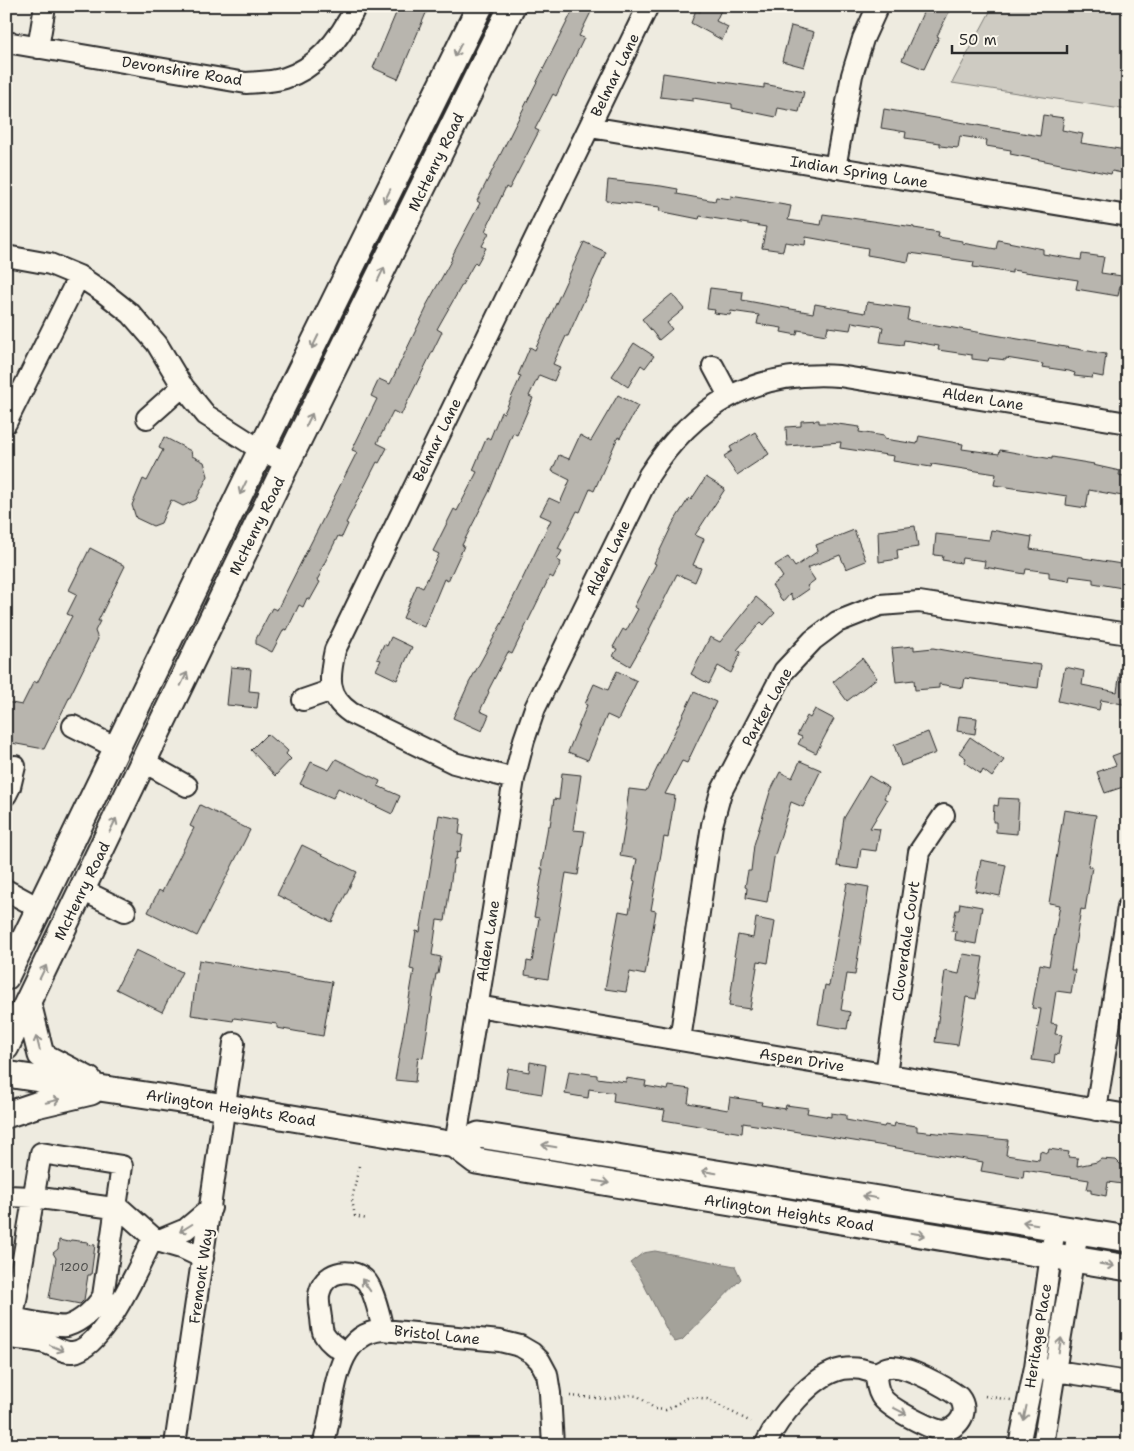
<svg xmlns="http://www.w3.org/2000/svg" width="1134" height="1451" font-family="'Shantell Sans',sans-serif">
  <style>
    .green { fill: #cecbc2; stroke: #7c7b76 }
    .water { fill: #a4a29a; stroke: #74726e }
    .building { fill: #b8b5ae; stroke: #2b2b2b }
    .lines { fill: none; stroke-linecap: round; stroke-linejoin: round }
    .minor-casing { stroke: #2b2b2b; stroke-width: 24 }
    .major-casing { stroke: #2b2b2b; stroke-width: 29 }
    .path { stroke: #2b2b2b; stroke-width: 2.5; stroke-dasharray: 1 4; stroke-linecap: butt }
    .minor { stroke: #fbf7ec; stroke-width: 20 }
    .major { stroke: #fbf7ec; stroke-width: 25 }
    .oneway { stroke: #93918c }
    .labels { text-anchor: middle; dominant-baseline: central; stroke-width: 4; stroke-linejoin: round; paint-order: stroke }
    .number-label { font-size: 12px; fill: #4e4e4c }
    .street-label { font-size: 15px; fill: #2b2b2b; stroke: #fbf7ec }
  </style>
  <rect width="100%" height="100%" fill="#eeebe0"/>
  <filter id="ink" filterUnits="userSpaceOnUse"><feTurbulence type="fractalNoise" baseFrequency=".02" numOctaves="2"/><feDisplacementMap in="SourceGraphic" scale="10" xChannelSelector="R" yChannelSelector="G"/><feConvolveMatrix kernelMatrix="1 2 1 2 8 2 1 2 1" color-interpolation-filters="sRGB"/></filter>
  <g filter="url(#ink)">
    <path class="green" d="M993,6H1128V110L952,83Z"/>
    <path class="water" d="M655,1251L735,1266L741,1279L682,1340L675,1342L670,1336L638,1273L630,1263L643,1253Z"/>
    <path class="building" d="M399,6H429L398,79L373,68Z
      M575,6H594L579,36L584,38L556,96L553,94L535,129L539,131L522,164L509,189L506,187L485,231L489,233L482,246L486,248L477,264L475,262L437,329L442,332L401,415L393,411L377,443L387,448L379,463L377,462L346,523L348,524L342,537L338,536L320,572L321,573L317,580L320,582L310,600L307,598L303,607L299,605L287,630L284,629L272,652L256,644V639L272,608L277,610L357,452L352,450L377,399L371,396L379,379L390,384L427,307L426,306L452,259L451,258L480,203L477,201Z
      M703,6H723L716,21L728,27L722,40L691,23L696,10L700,12Z
      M926,6H952L937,36L939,37L924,69L902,60Z
      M791,26L814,32L804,67L782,61Z
      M663,73L764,88V84L804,92L799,112L778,108L776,117L732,108V104L693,98V101L660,97Z
      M884,109L1040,136L1043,115L1064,118L1062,130L1083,134L1081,143L1126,150L1122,173L1112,171L1111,174L1010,154L1011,150L986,146L987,140L960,136L958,148L940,146V143L905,138L906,132L881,128Z
      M608,180L661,186L678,189L677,194L715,201L716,197L731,199V196L791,206L788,220L821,225L823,214L914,227V228L939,232L938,237L962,241V243L996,249L998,240L1043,249V254L1081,260L1082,254L1104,257L1101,273L1122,276L1118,296L1076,289L1078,280L1012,270V273L973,267L974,262L910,253L908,262L867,255L868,248L806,237L805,245L785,242L783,251L762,248L766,227L700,216L699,219L659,211L660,207L606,201Z
      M584,242L606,252L568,336H566L553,364L560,367L554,381L539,375L529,396L533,398L517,435L513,433L489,492L462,545L464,546L448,581L444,579L424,627L403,618L417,585L423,588L439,554L433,551L454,509L457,511L477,472L473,470L487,437L490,439L501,412L504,413L521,376L518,375L530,347L535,350Z
      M710,288L743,292L742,300L813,313L815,304L865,313L867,302L909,308L907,320L1106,354L1103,377L1093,375L1092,378L1074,376L1075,373L1069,371L1042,367L1043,364L1006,358V360L989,358L988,361L972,359V355L938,350L939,346L904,340L903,345L880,342L883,327L852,322L850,330L828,327L826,335L798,330L797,335L781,332L782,328L757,324L759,315L731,311L730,315L714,313L715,310L707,309Z
      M672,294L684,309L667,323L672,329L659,340L642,319Z
      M634,343L654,356L645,368L641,365L628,387L612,376Z
      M618,395L638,406L620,438L618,437L594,491L590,489L580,512L577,511L558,549L562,551L557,560L561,562L553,578L550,576L512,654L508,652L488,691L489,692L480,711L489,715L482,731L453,718L469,683L505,617H504L551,520L540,515L549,498L560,503L570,480L552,471L559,455L569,459L580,435L591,441Z
      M819,420V423H830L860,427L859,432L884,436V439L917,444L919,436L963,444L962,449L999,454L1000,450L1052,459V457L1094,464L1093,465L1120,471L1119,475L1128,477V497L1089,490L1086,508L1066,505L1067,496L994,485L996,474L932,464L931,467L893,461L894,456L840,448L841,442L787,446L786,427L801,426V421Z
      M755,432L769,454L737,475L724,456L732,451L730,447Z
      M164,437L191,451L192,456L204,462L208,476L196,500L183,506L171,500L161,523L153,526L136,518L132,505L143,479L147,481L163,450L159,448Z
      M706,477L725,489L695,535L704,539L693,565L701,568L695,582L677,574L649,630L650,631L630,666L613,656L617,649L613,647L623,629L626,631L638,609L634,607L656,564L654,563L673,523L689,498L691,500Z
      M915,526L918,547L897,550L898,559L879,562L878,531Z
      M854,530L866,561L846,569L840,555L807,568L815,580L807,586L809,589L793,600L790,594L783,602L772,585L783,577L775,565L788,557L795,567L818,551L816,545Z
      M991,530L1032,537L1030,549L1083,557V558L1128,565V589L1093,583V579L1070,576L1069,581L1049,578V572L1026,569L1025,574L984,567L985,561L962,558L961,563L942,560L943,556L934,555L936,534L989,540Z
      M90,548L125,566L98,621H100L95,631L98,639L44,749L6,742V702L22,705L34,681L37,683L72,616L67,614L77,594L69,590Z
      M756,597L775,613L764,625L761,622L737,650L741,652L731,673L718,666L709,684L691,674L710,637L720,642Z
      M391,637L412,647L397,680L376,670L381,660L377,659L384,644L387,646Z
      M914,646V650L933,648L995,659L1041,665L1038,688L965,678L963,688L939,684V688L915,690L914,680L896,682L892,648Z
      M862,658L877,678L847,701L833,682Z
      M1121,665L1128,666V705L1101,700L1099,710L1058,701L1065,667L1084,671L1082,685L1117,692Z
      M231,667L251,669L249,691L259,692L257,708L227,705Z
      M617,671L637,681L618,720L607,715L588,760L568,752L587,705L585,704L594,684L608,690Z
      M694,692L716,702L687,763L682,761L665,794L675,796L668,838L664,837L651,910L656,911L645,975L630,972L626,992L605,989L619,911L629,913L635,881L633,880L637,859L620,856L626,820H625L629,789L646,791Z
      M815,709L834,719L816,753L798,744L802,737L797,735L807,716L810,718Z
      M959,716L977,718L975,734L957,731Z
      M928,732L936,753L901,766L894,745Z
      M267,734L275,741L276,740L288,751L286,754L291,759L275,776L251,750Z
      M970,737L1004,760L992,777L983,770L981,774L964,762L966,758L959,753Z
      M1128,750V794H1126L1123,787L1105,793L1097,772L1116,765L1112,756Z
      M336,759L380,781L378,786L400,796L392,814L338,788L333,798L300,784L311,762L329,770Z
      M800,761L821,770L803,807L791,802L774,858L767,902L746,898L747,888L745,887L748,871H751L754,845L770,792L780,772L792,778Z
      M562,773L581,775L573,830L585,831L578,875L566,873L548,979L525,975L527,961L532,962L539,918L534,917L543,869H541L548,826H550L554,799L559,800Z
      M869,776L889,788L884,798L887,800L870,828L880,829L876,851L861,849L858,869L837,866L844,818Z
      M999,798L1019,799L1017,834L996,832V822H993L994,805L998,806Z
      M200,805L250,830L197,936L148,912L159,890L162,892L194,828L190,826Z
      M1064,810L1096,815L1088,867H1092L1085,910L1081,909L1071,970H1075L1071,993L1056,991L1051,1023L1057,1024L1055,1034L1062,1035L1058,1055L1055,1054L1054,1063L1032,1060L1041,1009L1032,1008L1040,964L1049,966L1060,905L1049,903Z
      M439,815L461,819L459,834L463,835L460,853L457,852L456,859H454L445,921L437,920L432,955L441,957L438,974H436L423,1058L418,1057L415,1082L395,1080L414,970L410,969L416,931L420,932Z
      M302,845L357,872L332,922L277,895Z
      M981,860L1006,865L1000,896L975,891Z
      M847,883L869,887L855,975L847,974L841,1010L850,1012L847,1029L818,1024L825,985L829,986Z
      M960,903L982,907L976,944L955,940L956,931H952L956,910H959Z
      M756,918L775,922L768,963L758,961L750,1009L729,1006L736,957L734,956L738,935L753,938Z
      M136,950L182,972L162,1012L116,989Z
      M963,954L983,957L976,999L966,997L958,1045L935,1042L945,971L959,974Z
      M199,960L332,982L323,1036L277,1028V1024L234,1018L233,1021L191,1015Z
      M530,1062L546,1065L542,1094L505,1088L508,1068L529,1072Z
      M569,1071L597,1075V1078L626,1082V1078L646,1081L645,1086L668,1090L669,1086L690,1089L688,1103L728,1110L730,1097L762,1102L761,1105L785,1109L786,1105L808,1108L807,1113L831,1117V1113L846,1115V1120L884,1127L885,1125L894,1127L895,1123L917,1126V1131L1008,1140L1006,1155L1039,1160L1040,1151L1048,1153L1049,1149L1069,1152L1068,1157L1078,1158L1077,1166L1097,1162L1101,1159L1116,1160L1120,1164L1128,1165V1183L1122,1184L1108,1182L1106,1196L1091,1193V1189H1087L1089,1180L1024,1170L1023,1178L981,1171L983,1162L743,1123L742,1133L663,1120L665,1110L613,1102L614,1093L589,1089L588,1098L565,1094Z
      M59,1240L68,1242L71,1240L88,1242L87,1244L95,1245L91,1275H88L84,1300L80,1304L49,1298L56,1258L53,1253L58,1249Z"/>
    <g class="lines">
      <g class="minor-casing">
        <path id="minor" d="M6,42L246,83C259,82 272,82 285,78C319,67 341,37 356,6
          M38,48L45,6
          M590,127L1128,216
          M835,168L852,75L863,39L878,6
          M6,256L50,264L79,276L103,292L131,314L157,344L181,384L206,415L261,450L287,463
          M713,366L729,396
          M147,418L183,386
          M6,423L79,276
          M303,700L332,690
          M73,726L117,748
          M144,762L187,786
          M514,779L454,763L351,713C326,696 329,677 335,650L648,6
          M6,795L10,787L15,766
          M6,890L39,908
          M82,890L125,911
          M477,1006L1128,1115
          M680,1040L712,825L721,792L784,671L813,640L837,622L880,605L919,602L1128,634
          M886,1074L919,852L944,815
          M1096,1110L1128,907
          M455,1145L514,779L524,740L535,708L649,475C694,405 753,370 839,376L1128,423
          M41,1153L122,1166L103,1296C96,1308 81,1322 67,1326C61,1328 22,1320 13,1318Z
          M6,1196L33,1197L121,1209L157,1241L184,1249L203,1258
          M157,1241L186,1229L211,1208
          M6,1319L13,1318L10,1338C22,1340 36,1340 48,1344C57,1347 63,1353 73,1352C104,1348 140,1264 153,1238
          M346,1353C338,1348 330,1344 325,1336C321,1331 322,1324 321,1318C320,1309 317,1299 320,1291C326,1270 354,1266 367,1282C375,1293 380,1317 383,1330
          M1043,1369L1128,1382
          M175,1445L234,1043
          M323,1445C336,1407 330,1334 383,1330L500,1341L520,1346L532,1353L540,1361L547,1374L550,1393L553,1445
          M765,1445C778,1418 812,1375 842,1369C848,1368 855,1368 861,1369C866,1370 872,1373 876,1372C881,1372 885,1367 890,1367C906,1365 946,1387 959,1397C971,1412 958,1430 941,1431C927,1427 888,1408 881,1396C877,1389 876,1380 876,1373
          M1019,1445L1035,1367L1055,1227
          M1043,1445L1078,1231"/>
      </g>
      <g class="major-casing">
        <path id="major" d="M6,977L261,450L480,6
          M28,1003L41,1055L89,1080
          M6,1047L287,463L512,6
          M6,1074L226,1107L455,1145L476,1161L1128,1268
          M6,1115L36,1105L91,1092
          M455,1145L479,1135L1128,1239"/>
      </g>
      <path class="path" d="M359,1166L352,1200L355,1216L367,1219
        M570,1396L607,1399L628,1395L638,1396L655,1409L666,1410L687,1398L696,1397L707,1399L751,1422
        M985,1396L1011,1400"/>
      <use href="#minor" class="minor"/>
      <use href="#major" class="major"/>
    </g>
    <defs><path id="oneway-shaft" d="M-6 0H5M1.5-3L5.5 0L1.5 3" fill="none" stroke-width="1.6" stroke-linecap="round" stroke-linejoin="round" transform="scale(1.25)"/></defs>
    <g class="oneway">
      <use href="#oneway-shaft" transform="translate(458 50) rotate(116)"/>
      <use href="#oneway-shaft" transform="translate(387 196) rotate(116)"/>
      <use href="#oneway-shaft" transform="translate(381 274) rotate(-64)"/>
      <use href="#oneway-shaft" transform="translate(315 342) rotate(116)"/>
      <use href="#oneway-shaft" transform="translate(309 420) rotate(-64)"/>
      <use href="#oneway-shaft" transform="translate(243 488) rotate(116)"/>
      <use href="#oneway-shaft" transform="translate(184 679) rotate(-64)"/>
      <use href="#oneway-shaft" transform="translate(113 825) rotate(-64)"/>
      <use href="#oneway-shaft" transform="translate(43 972) rotate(-64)"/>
      <use href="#oneway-shaft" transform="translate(38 1043) rotate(-104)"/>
      <use href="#oneway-shaft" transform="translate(53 1101) rotate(-14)"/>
      <use href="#oneway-shaft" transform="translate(549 1146) rotate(-171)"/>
      <use href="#oneway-shaft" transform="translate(709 1172) rotate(-171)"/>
      <use href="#oneway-shaft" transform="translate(602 1182) rotate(9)"/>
      <use href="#oneway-shaft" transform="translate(870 1197) rotate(-171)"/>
      <use href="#oneway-shaft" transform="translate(1030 1223) rotate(-171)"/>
      <use href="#oneway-shaft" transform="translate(186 1228) rotate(148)"/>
      <use href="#oneway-shaft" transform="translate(918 1234) rotate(9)"/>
      <use href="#oneway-shaft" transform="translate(1107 1265) rotate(9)"/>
      <use href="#oneway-shaft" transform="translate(366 1285) rotate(-125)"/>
      <use href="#oneway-shaft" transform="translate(1060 1345) rotate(-80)"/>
      <use href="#oneway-shaft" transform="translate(57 1348) rotate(23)"/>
      <use href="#oneway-shaft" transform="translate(900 1411) rotate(27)"/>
      <use href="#oneway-shaft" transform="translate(1025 1413) rotate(102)"/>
    </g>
  </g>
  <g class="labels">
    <g class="number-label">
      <text x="74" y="1267">1200</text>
    </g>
    <g class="street-label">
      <text transform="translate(182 71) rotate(9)">Devonshire Road</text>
      <text transform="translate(615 75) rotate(-64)">Belmar Lane</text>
      <text transform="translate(436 162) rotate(-64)">McHenry Road</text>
      <text transform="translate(859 172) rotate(9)">Indian Spring Lane</text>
      <text transform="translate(983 399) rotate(9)">Alden Lane</text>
      <text transform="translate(437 440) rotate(-64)">Belmar Lane</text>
      <text transform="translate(257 526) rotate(-64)">McHenry Road</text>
      <text transform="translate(608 558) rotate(-64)">Alden Lane</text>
      <text transform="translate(767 707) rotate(-61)">Parker Lane</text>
      <text transform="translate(82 891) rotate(-64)">McHenry Road</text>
      <text transform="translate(488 941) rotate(-81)">Alden Lane</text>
      <text transform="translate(906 941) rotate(-82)">Cloverdale Court</text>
      <text transform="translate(802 1060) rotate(9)">Aspen Drive</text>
      <text transform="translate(231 1108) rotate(9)">Arlington Heights Road</text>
      <text transform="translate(789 1213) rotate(9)">Arlington Heights Road</text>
      <text transform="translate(201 1276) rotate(-82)">Fremont Way</text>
      <text transform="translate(437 1335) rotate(6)">Bristol Lane</text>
      <text transform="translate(1038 1336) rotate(-81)">Heritage Place</text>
    </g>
  </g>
  <rect width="1134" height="1451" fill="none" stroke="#fbf7ec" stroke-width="25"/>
  <rect x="12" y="12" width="1109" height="1426" fill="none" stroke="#2b2b2b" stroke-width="2" filter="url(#ink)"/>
  <path d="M952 45v8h115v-8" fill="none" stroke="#2b2b2b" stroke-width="2.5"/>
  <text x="959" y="45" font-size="15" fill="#2b2b2b" stroke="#fbf7ec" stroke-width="4" paint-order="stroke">50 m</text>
</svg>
